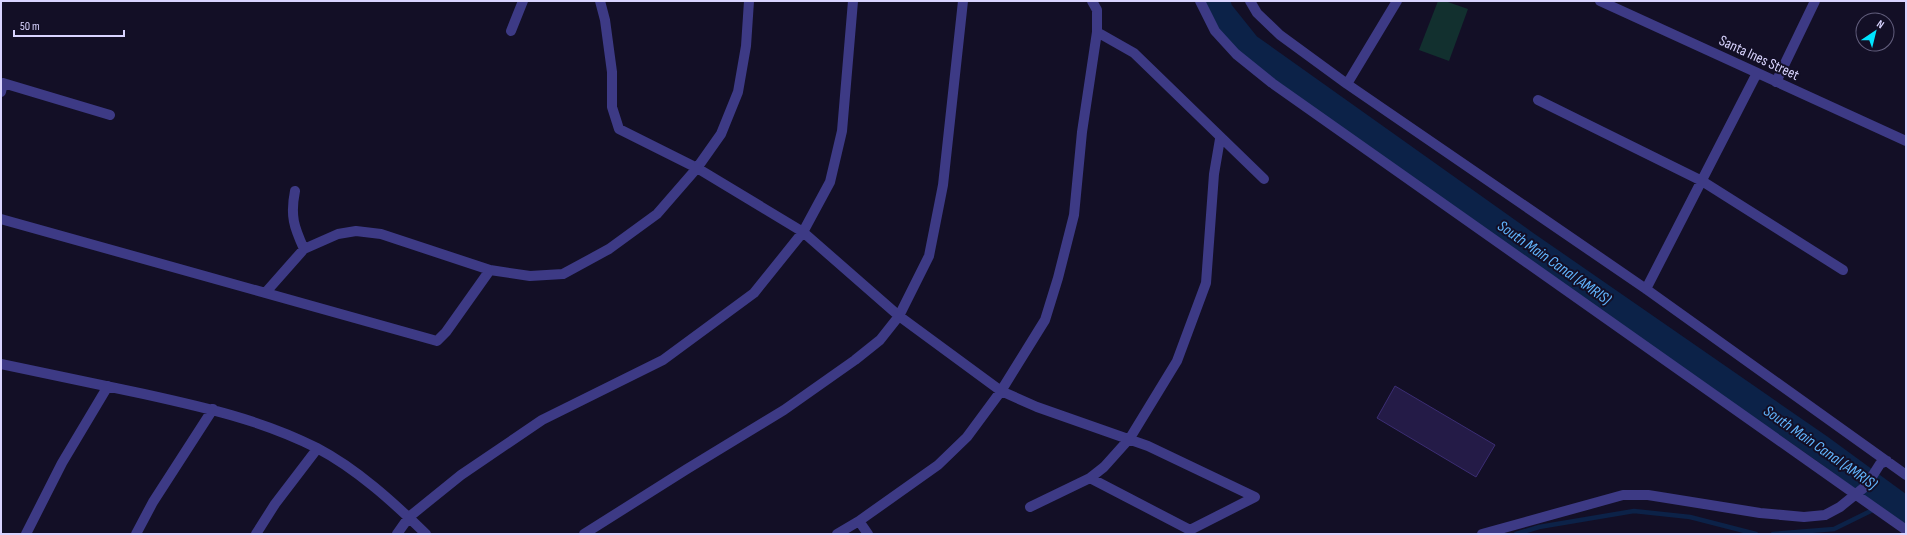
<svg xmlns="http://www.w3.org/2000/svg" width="1907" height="535" font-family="'Sofia Sans Condensed',sans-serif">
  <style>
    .green { fill: #12302f }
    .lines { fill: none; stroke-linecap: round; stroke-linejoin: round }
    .stream { stroke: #0c2248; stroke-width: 4.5 }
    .river { stroke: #0c2248; stroke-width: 26 }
    .building { fill: #241b47; stroke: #3b2d73 }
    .minor { stroke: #3d3a85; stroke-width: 10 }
    .labels { text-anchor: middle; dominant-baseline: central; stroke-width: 4; stroke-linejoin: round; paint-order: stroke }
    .street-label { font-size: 15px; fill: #d9d4ff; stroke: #130f26 }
    .water-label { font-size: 16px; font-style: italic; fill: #62b6ff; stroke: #130f26 }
  </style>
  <rect width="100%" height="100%" fill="#130f26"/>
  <path class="green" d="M1438,1H1445L1468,9L1449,61L1419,50Z"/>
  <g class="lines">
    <path class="stream" d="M1516,534L1539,527L1634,511L1690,517L1756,534
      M1773,534L1834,529L1893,500"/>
    <path class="river" d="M1217,1L1220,11L1248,46L1525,243L1821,448L1906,510"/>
  </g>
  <path class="building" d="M1395,386L1495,445L1476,477L1377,418Z"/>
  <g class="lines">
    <path class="minor" d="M600,1L605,20L612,72V107L619,129L697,168L803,232L899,316L1001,391L1037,407L1148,446L1255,497
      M1200,1L1215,31L1236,54L1272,83L1906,530
      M1250,1L1257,13L1280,35L1347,84L1646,289L1906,475
      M1600,1L1906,141
      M511,31L523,1
      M1097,32L1134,53L1264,179
      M1776,82L1815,1
      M1347,84L1397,1
      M1,92L3,83L110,115
      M1538,100L1702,181L1843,270
      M295,191C290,216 294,227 304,249
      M1,219L437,341L446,332L490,270
      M1646,289L1757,73
      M266,292L304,249L338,234L356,231L381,234L490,270L530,276L563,274L609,249L657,214L697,168L721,134L738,92L746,46L749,1
      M1,364C49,374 96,384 144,394C203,407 262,420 317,448C357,469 393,502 426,534
      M1090,478L1190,530L1255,497
      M1030,507L1090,478L1104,467L1130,438L1177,361L1206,283L1214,174L1220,139
      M859,521L868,534
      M26,534L62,463L108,386
      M136,534L153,502L213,409
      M256,534L275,504L317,449
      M397,534L409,517L461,475L542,420L663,360L754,293L803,232L830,182L842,131L853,1
      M584,534L687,469L784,410L855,360L880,340L899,316L929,256L943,185L963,1
      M837,534L859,521L938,465L967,437L1001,391L1045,320L1058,278L1074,215L1082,132L1097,32V10L1092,1
      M1482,534L1623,495H1648L1760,513L1804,517L1825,515L1840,507L1866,486L1880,464L1887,461"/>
  </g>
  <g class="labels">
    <g class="street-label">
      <text transform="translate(1759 58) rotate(25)">Santa Ines Street</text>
    </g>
    <g class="water-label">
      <text transform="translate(1554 263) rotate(35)">South Main Canal (AMRIS)</text>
      <text transform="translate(1820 448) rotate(35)">South Main Canal (AMRIS)</text>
    </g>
  </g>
  <rect width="1907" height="535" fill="none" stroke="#d9d4ff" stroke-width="4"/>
  <g transform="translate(1875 32) rotate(35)"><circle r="19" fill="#130f26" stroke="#625e7d"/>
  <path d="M0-3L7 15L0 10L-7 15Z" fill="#00e5ff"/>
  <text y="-6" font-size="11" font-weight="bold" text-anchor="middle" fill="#d9d4ff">N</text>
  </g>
  <path d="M14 30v6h110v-6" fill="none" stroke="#d9d4ff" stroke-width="2"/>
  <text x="20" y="30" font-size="12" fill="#d9d4ff" stroke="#130f26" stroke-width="3" paint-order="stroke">50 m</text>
</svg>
